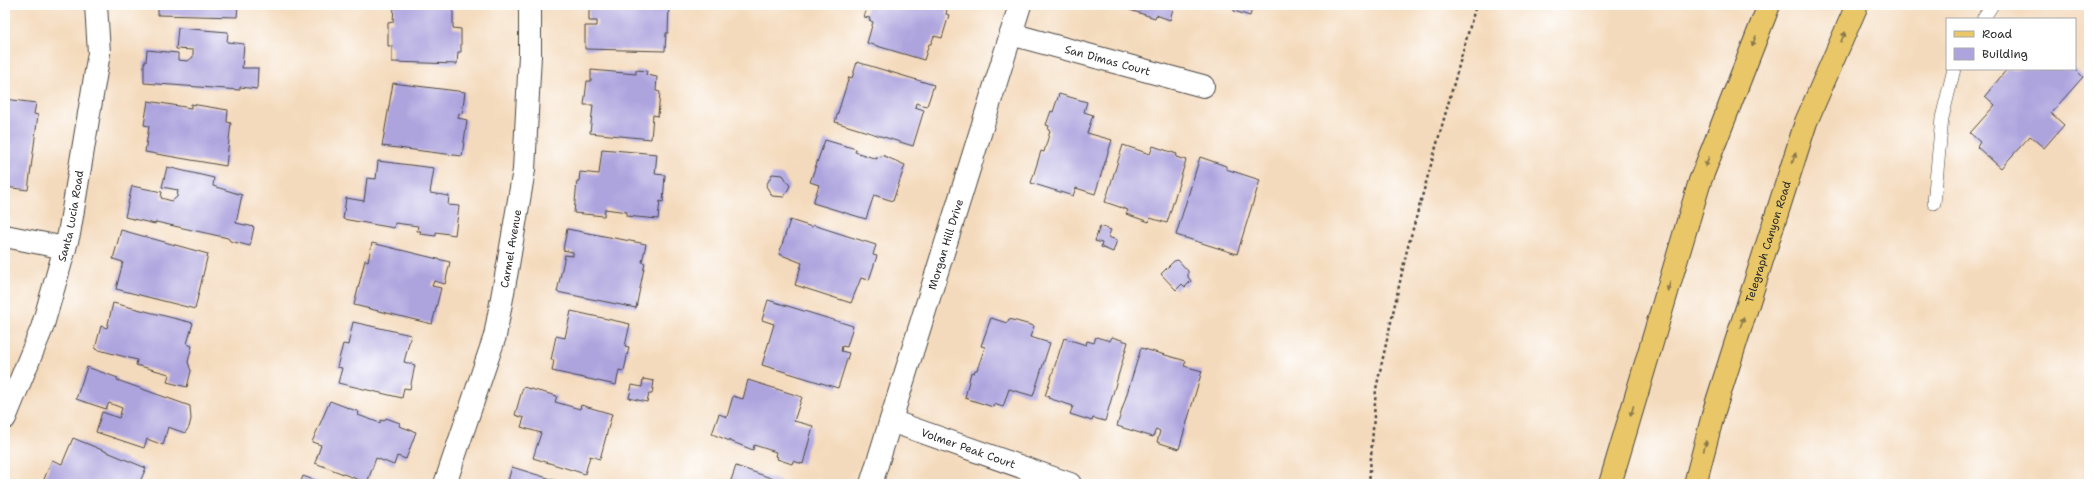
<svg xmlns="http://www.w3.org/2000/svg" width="2094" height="489" font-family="'Shantell Sans',sans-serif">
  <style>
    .building { fill: #ada4de }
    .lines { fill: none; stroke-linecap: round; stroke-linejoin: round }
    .service-casing { stroke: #494541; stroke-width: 14 }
    .minor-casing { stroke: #494541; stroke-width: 24 }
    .primary-casing { stroke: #494541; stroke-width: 24 }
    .path { stroke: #494541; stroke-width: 2.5; stroke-dasharray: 3 3; stroke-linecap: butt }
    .service { stroke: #fff; stroke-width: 13 }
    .minor { stroke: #fff; stroke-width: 22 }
    .primary { stroke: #e9c769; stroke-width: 22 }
    .oneway { fill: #8a794a }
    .labels { text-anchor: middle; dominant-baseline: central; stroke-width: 3.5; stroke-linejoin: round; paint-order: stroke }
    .street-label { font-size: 11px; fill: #2b2b2b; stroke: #fff }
  </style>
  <rect width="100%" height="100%" fill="#fff"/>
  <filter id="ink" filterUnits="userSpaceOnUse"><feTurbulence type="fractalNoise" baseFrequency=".025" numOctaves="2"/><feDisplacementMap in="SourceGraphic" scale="8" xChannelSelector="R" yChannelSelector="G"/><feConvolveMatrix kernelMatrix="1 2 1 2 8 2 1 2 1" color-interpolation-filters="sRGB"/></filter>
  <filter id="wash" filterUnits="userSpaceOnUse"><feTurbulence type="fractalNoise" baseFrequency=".012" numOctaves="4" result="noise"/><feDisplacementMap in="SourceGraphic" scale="16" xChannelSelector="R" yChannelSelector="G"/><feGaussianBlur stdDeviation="0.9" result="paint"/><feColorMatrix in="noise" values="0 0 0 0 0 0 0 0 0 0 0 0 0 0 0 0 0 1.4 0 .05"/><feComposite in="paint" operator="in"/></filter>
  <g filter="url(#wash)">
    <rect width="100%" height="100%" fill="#f4dabc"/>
    <g id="blocks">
      <path class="building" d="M158,5H238L237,17L158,15Z
        M394,5H453V28L461,29V52H458L457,64L392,62V46H388V23L393,22Z
        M589,5H669L668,33H666L665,51L585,49V26H597V21H589Z
        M868,5H948L946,14L949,15L942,38L934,36L931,44H929L924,60L867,43L873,22L869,20L870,18L864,17Z
        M1114,5H1174L1170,20L1156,15L1155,18Z
        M1235,5H1253L1250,16L1234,11Z
        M178,28L228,32L227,42L244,44L242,68H258L257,89L240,87V90L144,83V62H146L147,50L178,53V60L188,61L193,57V50L176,49Z
        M857,62L934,85L927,106L916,103L915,107L924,110L913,146L835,122L849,77L852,78Z
        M2007,69H2075L2083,77L2051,113L2064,125L2044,148L2030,136L2001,168L1977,147L1980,142L1970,133L1995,105L1985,96Z
        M591,70L636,74V70L647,71L646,75L657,77L656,91L660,92L658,116L653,115L651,139L590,133L593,105H584L587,81H591Z
        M393,83L465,92L462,114L459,113L458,118L467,120L462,156L382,146Z
        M1059,94L1087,102L1084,112L1093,115L1087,133L1112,140L1095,194L1076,188L1073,196L1031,183L1041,151L1044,152L1050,131L1048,130L1049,126L1046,125L1051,111L1053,112Z
        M5,99L36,103L34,114L38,115L28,190L5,187Z
        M148,101L191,108V104L228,110L227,122L231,123L226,166L145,152L149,126L144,125Z
        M825,140L856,149L855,152L877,159V156L881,157L882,155L905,165L893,201L874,195L866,219L813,203L819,185L810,182Z
        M1123,145L1150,154L1153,146L1177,154L1176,157L1186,160L1167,223L1150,218L1149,222L1126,214L1128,210L1105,202Z
        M602,149L657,154L655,174L665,175L663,202L660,201L658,219L626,216L627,212L605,209L604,216L574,213L577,181H579L580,172L599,174Z
        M1200,157L1226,166V169L1260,180L1237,254L1176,235Z
        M378,161L434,168L430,193L449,196L448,205L459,206L455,235L436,232V236L420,234L421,231H417L418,226L395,223L394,228L343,219L346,198L364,201L367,178L376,179Z
        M167,167L214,178L213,186L242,195L236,223L254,227L250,246L230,241L228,238L156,222L155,224L125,217L132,186L162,192L161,198L172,201L177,197L178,190L162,187Z
        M772,174L783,175L790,186L784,197L772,196L766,186Z
        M790,220L812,227L813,225L876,245L873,255L877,256L869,280L861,278L851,303L795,285L802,263L779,254Z
        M1100,226L1111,230L1108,237L1117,240L1113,252L1101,247L1102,243L1095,241Z
        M567,229L646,244L642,262L645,263L636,308L557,292L565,255L573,256V252L563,250Z
        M121,230L208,254L195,309L116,289L123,262L113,259Z
        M372,243L450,262L445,284L434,281L432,286L441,288L432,324L354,305L365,260L368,261Z
        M1178,260L1188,271V277L1191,281L1185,287L1182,284L1176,290L1161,274L1174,261Z
        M768,300L853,326L847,347L842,346L841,351L849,353L838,388L762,365L774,324L762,320Z
        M113,303L193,323L187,344L192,346L188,362L191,371L187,387L167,382L169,374L136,365L137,360L95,349L101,326L107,328Z
        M571,311L630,324L625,346L629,347L624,371L619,370L616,385L552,371L554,360H551L556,336L565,338Z
        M991,318L1007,323L1009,319L1034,326L1030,337L1050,343L1033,396L1009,389L1003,407L994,404L993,407L965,398L971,372L974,373L975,370H977L985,347L981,346Z
        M353,322L411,335L404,362L415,365L410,389L404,388L402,398L338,383L342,368L337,367L343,344L348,345Z
        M1096,337L1110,341L1112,337L1128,342L1105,421L1093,418L1092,421L1070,414L1073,406L1048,398L1049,396H1045L1064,338L1086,345L1087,341L1094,343Z
        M1141,348L1186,361L1184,366L1202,371L1179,449L1157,442L1160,431L1156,429L1153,437L1117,426Z
        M87,367L118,378L117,380L190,406L191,419L189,427L185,433L168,427L163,445L147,439L144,448L96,432L102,412L119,418L122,408L109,403L106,409L76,399Z
        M643,379L654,381L652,394H649L647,402L629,398L632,385L642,387Z
        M748,380L802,397L794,421L813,426L803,464L793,461L792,464L777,459L778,457L775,456L776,452L754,445L753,450L712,434L719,414L727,417L733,396L743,399Z
        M523,387L557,396L555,402L580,409L581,405L612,414L600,459L590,456L585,474L533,458L541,433L521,427L524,418L515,415Z
        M330,401L359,412L358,415L380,423L381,420L384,421L386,418L400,423L399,426L416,432L406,459L397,456L394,465L376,458L367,483L315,463L321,445L312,442Z
        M73,438L146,468L139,484H130L124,482L123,484H42L52,460L62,464Z
        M736,466L788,484H726L727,482L730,483Z
        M512,467L567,484H507Z
        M303,476L325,484H300Z"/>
    </g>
  </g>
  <g filter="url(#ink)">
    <use href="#blocks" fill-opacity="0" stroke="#494541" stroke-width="1"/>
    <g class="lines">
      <g class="service-casing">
        <path id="service" d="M1983,19L1992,5
          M1934,203L1942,118L1954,69"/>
      </g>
      <g class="minor-casing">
        <g id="minor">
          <path id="s1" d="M1011,34L1203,86"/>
          <path d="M5,236L65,248"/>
          <path id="s2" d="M5,418L42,328L69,234L99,53L96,5"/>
          <path id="s3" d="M891,421L1070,484"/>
          <path id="s4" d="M445,484L495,336L508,265L524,170L530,55V5"/>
          <path id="s5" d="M871,484L1020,5"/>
        </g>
      </g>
      <g class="primary-casing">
        <g id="primary">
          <path d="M1610,484L1700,181L1769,5"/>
          <path id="s6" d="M1695,484L1714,411L1806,122L1857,5"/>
        </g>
      </g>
      <path class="path" d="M1369,484L1376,389L1407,250L1476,5"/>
      <use href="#service" class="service"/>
      <use href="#minor" class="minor"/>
      <use href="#primary" class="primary"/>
    </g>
    <defs><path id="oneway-solid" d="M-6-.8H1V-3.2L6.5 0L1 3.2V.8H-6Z"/></defs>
    <g class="oneway">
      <use href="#oneway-solid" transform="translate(1843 37) rotate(-66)"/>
      <use href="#oneway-solid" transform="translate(1754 41) rotate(111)"/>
      <use href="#oneway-solid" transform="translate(1794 158) rotate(-72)"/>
      <use href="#oneway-solid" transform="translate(1707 162) rotate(111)"/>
      <use href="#oneway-solid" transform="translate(1669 286) rotate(106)"/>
      <use href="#oneway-solid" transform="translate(1742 322) rotate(-72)"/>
      <use href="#oneway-solid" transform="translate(1632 411) rotate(106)"/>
      <use href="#oneway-solid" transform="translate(1705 446) rotate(-75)"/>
    </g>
  </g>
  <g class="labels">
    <g class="street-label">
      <text stroke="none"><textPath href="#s1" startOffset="100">San Dimas Court</textPath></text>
      <text stroke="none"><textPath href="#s2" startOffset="213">Santa Lucia Road</textPath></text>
      <text stroke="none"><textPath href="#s6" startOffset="253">Telegraph Canyon Road</textPath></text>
      <text stroke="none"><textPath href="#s5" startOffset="251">Morgan Hill Drive</textPath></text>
      <text stroke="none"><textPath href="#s4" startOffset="245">Carmel Avenue</textPath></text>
      <text stroke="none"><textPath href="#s3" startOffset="82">Volmer Peak Court</textPath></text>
    </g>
  </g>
  <rect width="2094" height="489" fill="none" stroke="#fff" stroke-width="20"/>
  <rect x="1946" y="18" width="130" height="52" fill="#ffffff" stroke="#aaaaaa"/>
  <rect x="1954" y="31" width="20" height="6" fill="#e9c769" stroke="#aaaaaa"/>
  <text x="1982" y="38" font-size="12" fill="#2b2b2b">Road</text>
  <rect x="1954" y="48" width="20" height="12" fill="#ada4de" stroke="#aaaaaa"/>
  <text x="1982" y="58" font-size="12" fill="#2b2b2b">Building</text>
</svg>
